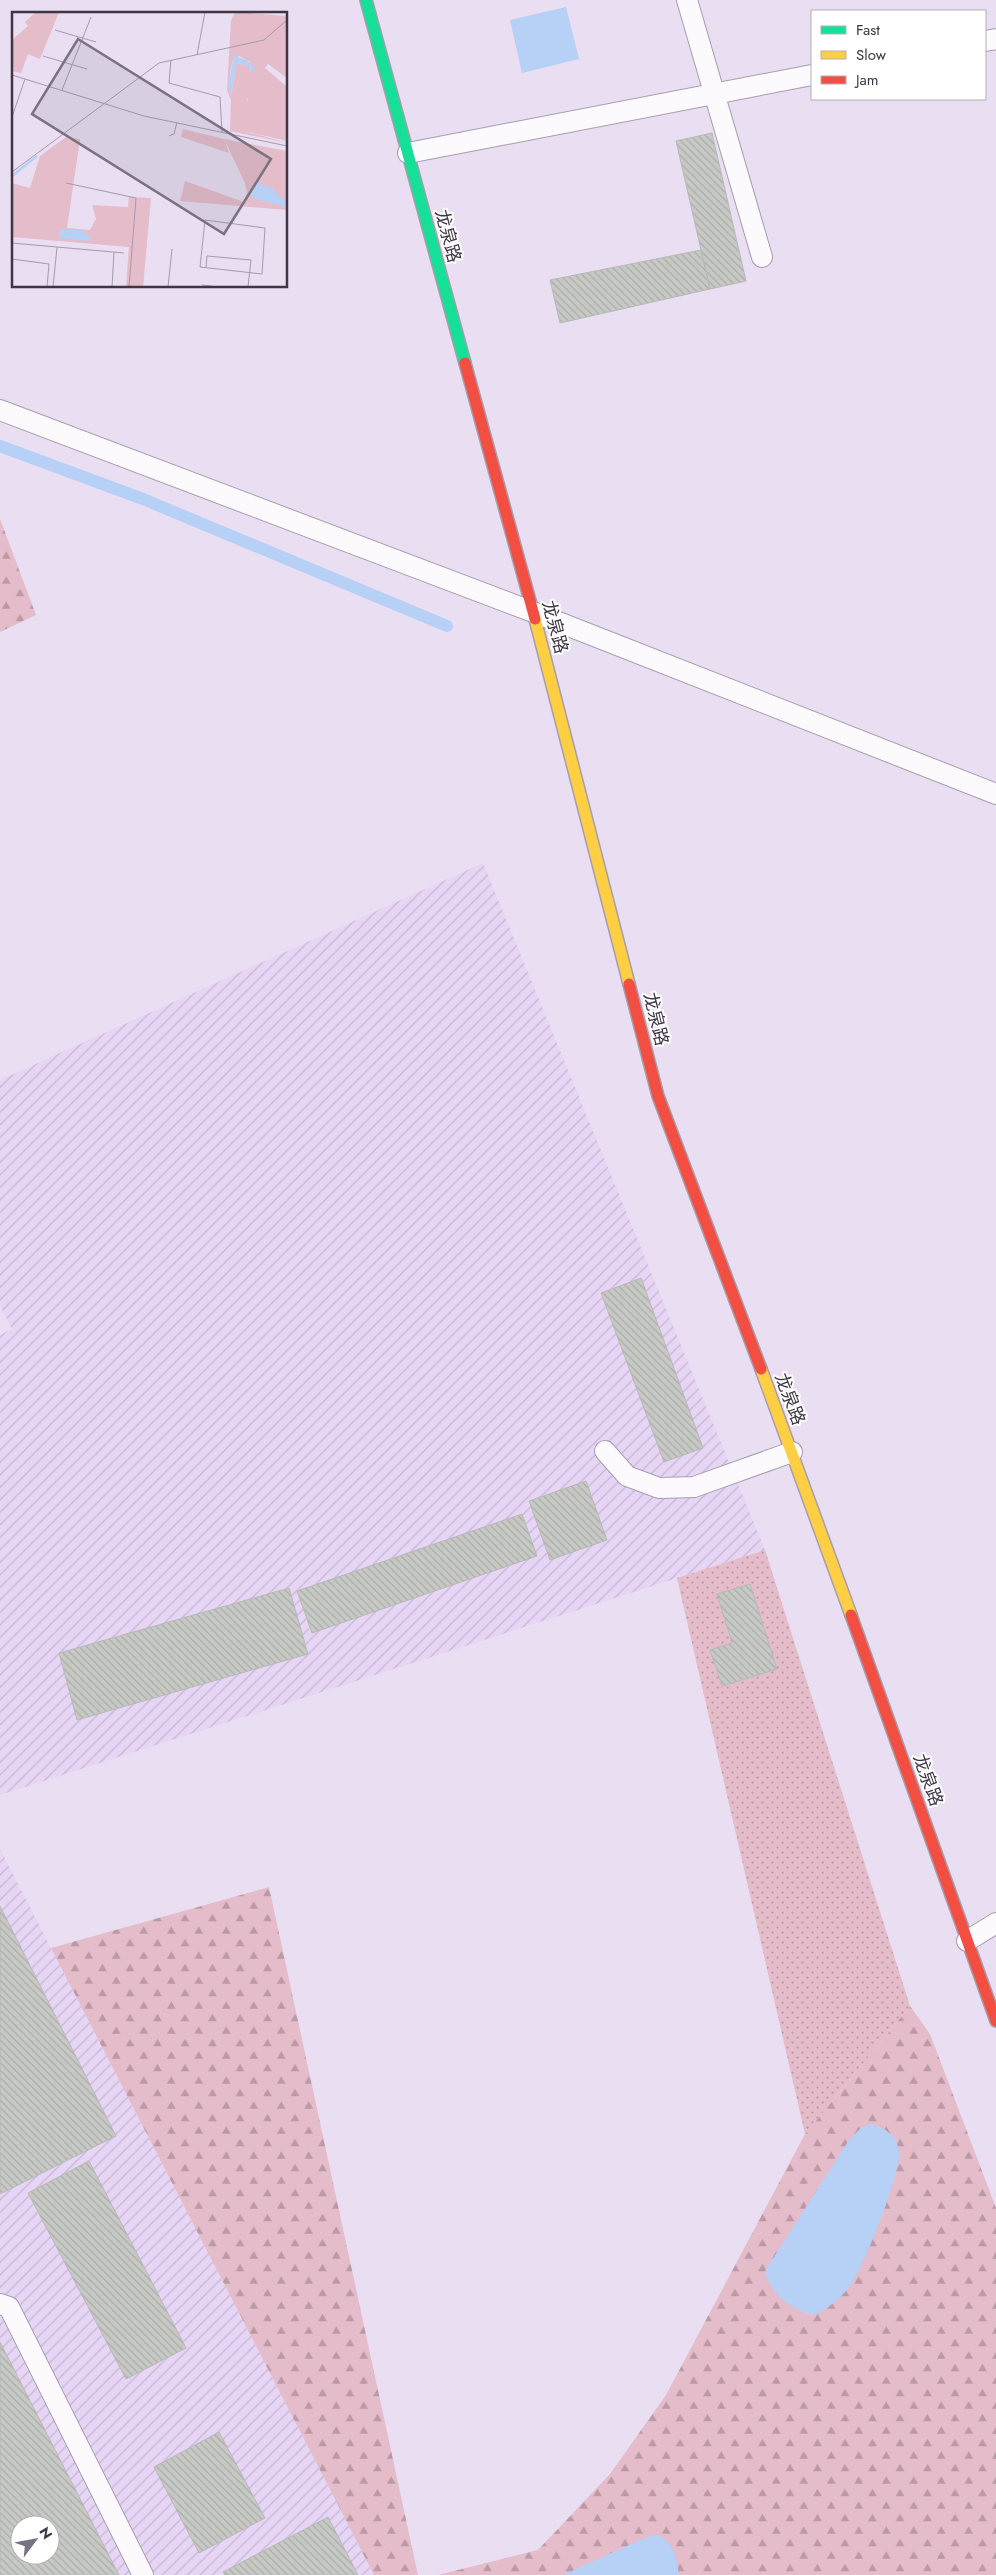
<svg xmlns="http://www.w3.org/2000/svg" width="996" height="2575" font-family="Jost,'Noto Sans SC',sans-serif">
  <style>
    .industrial { fill: url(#industrial-furrows); fill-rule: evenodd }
    .forest { fill: url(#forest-firs) }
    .park { fill: url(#park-dots) }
    .water { fill: #b6d0f6 }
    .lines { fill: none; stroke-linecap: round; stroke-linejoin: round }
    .stream { stroke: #b6d0f6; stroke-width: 12 }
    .building { fill: url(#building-back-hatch); stroke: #b9b8ba; fill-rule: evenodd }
    .lane-casing { stroke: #a69ead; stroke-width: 22 }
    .fast-casing { stroke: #a69ead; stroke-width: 14 }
    .slow-casing { stroke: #a69ead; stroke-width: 14 }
    .jam-casing { stroke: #a69ead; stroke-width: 14 }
    .lane { stroke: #fcfafd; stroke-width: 20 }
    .fast { stroke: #16e098; stroke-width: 11 }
    .slow { stroke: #ffcf43; stroke-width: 11 }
    .jam { stroke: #f24e42; stroke-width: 11 }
    .labels { text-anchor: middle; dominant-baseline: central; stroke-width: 4; stroke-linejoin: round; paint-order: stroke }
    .street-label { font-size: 18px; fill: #3e3644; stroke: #fff }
    .inset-river { fill: none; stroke: #b6d0f6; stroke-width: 2.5 }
    .inset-road { fill: none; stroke: #a59bac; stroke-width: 1 }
    .view { fill: #7a7181; fill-opacity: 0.15; stroke: #7a7181; stroke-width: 2.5 }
    .inset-edge { fill: none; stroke: #3e3644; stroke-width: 2.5 }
  </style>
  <defs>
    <pattern id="industrial-furrows" width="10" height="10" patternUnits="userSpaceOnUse" patternTransform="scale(1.25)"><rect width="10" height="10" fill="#e6d5f5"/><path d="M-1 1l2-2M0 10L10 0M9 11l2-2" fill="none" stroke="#c6b7d3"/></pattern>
    <pattern id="forest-firs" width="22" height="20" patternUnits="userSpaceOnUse" patternTransform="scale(1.25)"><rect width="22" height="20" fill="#e5bcca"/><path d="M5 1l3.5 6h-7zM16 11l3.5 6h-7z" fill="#bb9aa6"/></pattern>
    <pattern id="park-dots" width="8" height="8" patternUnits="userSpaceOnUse" patternTransform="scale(1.25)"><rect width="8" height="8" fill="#e5bcca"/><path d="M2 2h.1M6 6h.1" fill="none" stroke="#bb9aa6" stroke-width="1.8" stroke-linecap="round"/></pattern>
    <pattern id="building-back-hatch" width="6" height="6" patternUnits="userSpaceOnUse" patternTransform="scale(1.25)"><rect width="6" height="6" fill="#c7c9c5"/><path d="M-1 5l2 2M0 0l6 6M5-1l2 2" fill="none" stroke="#acadaa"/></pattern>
  </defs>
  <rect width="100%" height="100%" fill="#e9def2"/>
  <path class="industrial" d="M483,863L765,1550L0,1795V1335L12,1329L0,1306V1080Z
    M0,1849L374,2575H0ZM20,2525H50V2555H20Z"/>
  <path class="forest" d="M0,519L36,615L0,632Z
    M269,1887L418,2575H374L51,1948Z
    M910,2006L930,2034L996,2208V2575H438L538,2550L610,2474L666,2395L805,2134Z"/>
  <path class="park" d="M765,1550L910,2006L805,2134L677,1578Z"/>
  <path class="water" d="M566,7L579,59L522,73L510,20Z
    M870,2124C884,2128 896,2133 899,2150C902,2172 863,2269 849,2288C842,2296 826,2311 816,2314C807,2316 799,2310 792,2306C779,2299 768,2285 765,2271L849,2140L861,2128Z
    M658,2535C676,2545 676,2556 679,2575H563L647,2537Z"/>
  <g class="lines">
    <path class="stream" d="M0,446L143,499L447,626"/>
  </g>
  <path class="building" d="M712,133L746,281L710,289L676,141Z
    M701,250L710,289L560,323L550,280Z
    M641,1278L703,1448L664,1462L601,1293Z
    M586,1481L607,1540L550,1560L529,1501Z
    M522,1514L537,1556L312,1633L297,1591Z
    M750,1584L777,1669L722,1686L710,1650L732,1643L717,1594Z
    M289,1588L308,1654L77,1720L59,1653Z
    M0,1906L116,2136L0,2194Z
    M89,2161L186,2348L126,2379L28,2193Z
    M0,2342L119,2575H0ZM20,2525H50V2555H20Z
    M219,2432L265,2518L199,2553L154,2467Z
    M328,2517L358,2575H225L223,2572Z"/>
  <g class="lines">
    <g class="lane-casing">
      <path id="lane" d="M687,0L762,257
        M985,41L996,39
        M408,153L812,75
        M0,410L533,612L996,794
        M605,1451L627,1476L659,1488L694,1487L792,1452
        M967,1941L996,1923
        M0,2304L9,2307L143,2575"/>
    </g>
    <g class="fast-casing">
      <path id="fast" d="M366,0L465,363"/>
    </g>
    <g class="slow-casing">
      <path id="slow" d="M535,619L629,984
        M761,1369L851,1615"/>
    </g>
    <g class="jam-casing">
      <path id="jam" d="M465,363L535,619
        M629,984L658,1096L761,1369
        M851,1615L996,2021"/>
    </g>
    <use href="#lane" class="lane"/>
    <use href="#fast" class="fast"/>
    <use href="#slow" class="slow"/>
    <use href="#jam" class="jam"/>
  </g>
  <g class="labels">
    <g class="street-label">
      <text transform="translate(448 236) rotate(75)">龙泉路</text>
      <text transform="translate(555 627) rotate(75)">龙泉路</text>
      <text transform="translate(656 1019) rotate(76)">龙泉路</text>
      <text transform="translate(790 1399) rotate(69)">龙泉路</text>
      <text transform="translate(928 1780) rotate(70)">龙泉路</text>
    </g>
  </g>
  <g transform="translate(12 12)">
    <rect width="275" height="275" fill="#e9def2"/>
    <path d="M24,0H47L28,47L16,42L9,61L0,59V28L16,14L13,10ZM223,0L275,4V66L256,52L253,56L234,84L237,93L233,119L275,131L218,119L219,88L215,78L219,9ZM227,44L238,50V61L237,54L225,51L219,84L218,61L221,48ZM54,125L68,127L55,216L78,218L84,207L80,193L116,195L117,185L139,186L131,275H114L117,235L0,225V171L18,176L28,144ZM212,127L275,139V198L168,189L173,169L232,190L235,180L233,171Z" fill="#e5bcca" fill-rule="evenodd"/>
    <path d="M253,56L275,75V129L233,119L236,87L225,79ZM171,117L212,127L217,141L169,125Z" fill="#e5bcca"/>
    <path d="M222,44L235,48L243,57L238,61L237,54L225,51L219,84L216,75ZM242,170L262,177L269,187L275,188V195L240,186L238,182ZM47,218H70L79,226L75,229L47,226Z" fill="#b6d0f6"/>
    <path class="inset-river" d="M0,164L25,144"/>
    <path class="inset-road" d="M43,18L84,30M185,43L193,0M31,44L75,57M159,48L157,71L208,85L210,120M0,63L132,104L275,134M50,78L79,5M0,105L13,67M157,124L162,122L165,110M0,160L147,51L252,28L275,8M54,171L124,186L117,275M193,208L253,216L250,262L188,255ZM0,231L112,241M0,247L37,252L35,275M194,256L195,244L239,248L236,275M190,273L206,275M41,275L45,235M100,275L102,240M156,275L160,237"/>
    <path class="view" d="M66,27L259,147L212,222L20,102Z"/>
    <rect width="275" height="275" class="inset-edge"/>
  </g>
  <rect x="811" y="10" width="175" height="90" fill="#ffffff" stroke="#b2afb4"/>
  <rect x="821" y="26" width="25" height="8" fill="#16e098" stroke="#b2afb4"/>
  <text x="856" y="35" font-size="15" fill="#3e3644">Fast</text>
  <rect x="821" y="51" width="25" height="8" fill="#ffcf43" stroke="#b2afb4"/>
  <text x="856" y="60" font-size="15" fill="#3e3644">Slow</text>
  <rect x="821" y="76" width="25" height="8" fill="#f24e42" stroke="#b2afb4"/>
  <text x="856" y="85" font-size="15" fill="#3e3644">Jam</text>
  <g transform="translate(35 2540) rotate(58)"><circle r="24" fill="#ffffff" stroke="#b2afb4"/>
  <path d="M0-4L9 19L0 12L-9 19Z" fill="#7a7181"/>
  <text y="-8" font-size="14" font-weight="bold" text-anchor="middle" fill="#3e3644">N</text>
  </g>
</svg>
